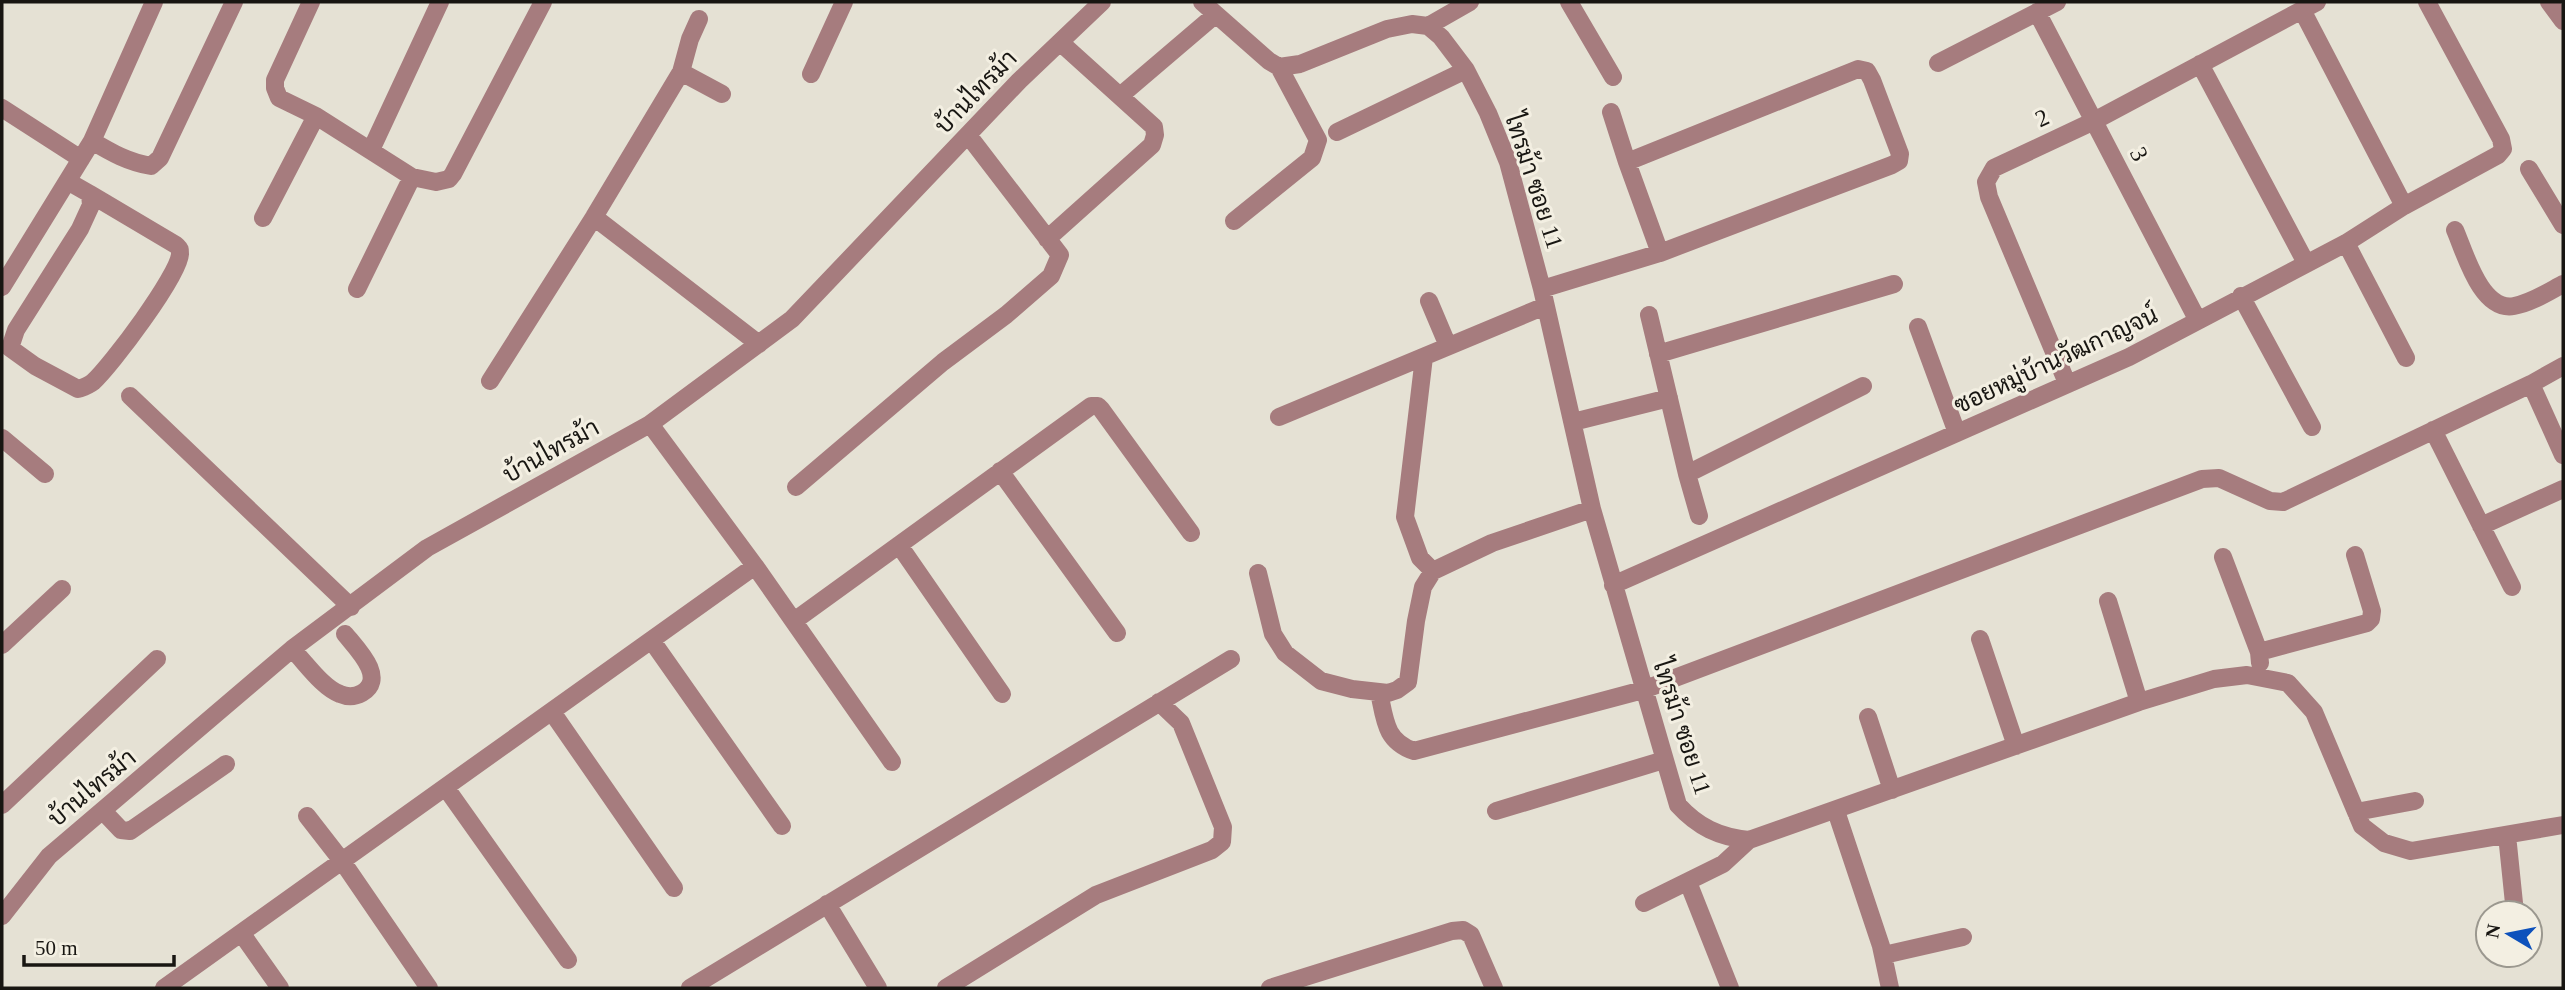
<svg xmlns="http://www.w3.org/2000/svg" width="2565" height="990" font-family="'Times New Roman',Sarabun,serif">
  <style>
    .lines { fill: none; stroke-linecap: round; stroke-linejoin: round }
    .minor { stroke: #a67c7e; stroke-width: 18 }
    .labels { text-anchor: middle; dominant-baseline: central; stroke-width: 6; stroke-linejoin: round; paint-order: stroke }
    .street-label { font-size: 24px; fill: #181612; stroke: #f3efe2 }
  </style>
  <rect width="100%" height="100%" fill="#e5e1d4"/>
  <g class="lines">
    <path class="minor" d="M311,2L275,80V88L279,98L316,116L412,177L436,182L449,179L453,174L543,2
      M1202,2L1269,61L1279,67L1300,64L1387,29L1412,24L1428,26L1441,37L1466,70L1488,113L1508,162L1542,289L1592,509L1678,805C1698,827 1719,837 1749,840L2139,702L2214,679L2247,675L2288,683L2314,712L2362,826L2384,843L2411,851L2563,825
      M1569,2L1613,77
      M2549,2L2563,21
      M2302,10L2404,206
      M2037,12L2197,319
      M699,19L690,39L681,72L722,94
      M1428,26L1470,2
      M1938,63L2057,2
      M2200,64L2306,263
      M811,74L844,2
      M1120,96L1215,15
      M2,108L81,159
      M1611,112L1627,162L1660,253
      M1337,132L1466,70
      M92,141C112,153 128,162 151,166L160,158L234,2
      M371,150L440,2
      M2529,169L2563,225
      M69,182L90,194L91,205L80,229L16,330L10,348L35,366L78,389C84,387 88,386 93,382C111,366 179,275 180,254C180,248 180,249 176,245L90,194
      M594,217L759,344
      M263,218L316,116
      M1234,221L1312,158L1318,140L1279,67
      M2455,230C2465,253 2481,312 2514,306C2531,303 2548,292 2563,284
      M1047,239L1152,145L1155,135L1154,127L1061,43
      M2346,243L2406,358
      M2,287L92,141L154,2
      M357,289L412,177
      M1542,289L1660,253L1892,165L1899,161L1900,154L1872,80L1867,71L1858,69L1627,162
      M2241,296L2312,427
      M1429,301L1448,346
      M1649,315L1687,474L1699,516
      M1918,327L1957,433
      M1658,354L1894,284
      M1424,357L1405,517L1420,558L1433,571
      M490,381L594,217L681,72
      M2067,383L1989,197L1986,182L1994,168L2094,121L2317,2
      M2531,384L2563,455
      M130,396L351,607
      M1279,417L1545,306
      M1573,422L1669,398
      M650,424L755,566L892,762
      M2433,430L2512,587
      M2,438L45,474
      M1000,471L1117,633
      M1687,474L1863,386
      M796,487L943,362L1006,315L1051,276L1060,255L968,135
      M2481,526L2563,489
      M899,545L1002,694
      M2223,557L2259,652L2260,663
      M1258,573L1273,634L1285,653L1321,681L1352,689L1388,693L1397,690L1408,682L1416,621L1423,587L1433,571L1492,543L1592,509
      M1613,585L2129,357L2346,243L2404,206L2498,155L2503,149L2501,139L2427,2
      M2108,601L2139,702
      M794,621L1091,406H1098L1101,409L1191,533
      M1980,639L2016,746
      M652,641L782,826
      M2,645L62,589
      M292,649C306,663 322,687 340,694C347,697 355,697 362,693C387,678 357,649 345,634
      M2259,652L2367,623L2371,619L2372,611L2355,555
      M1379,692C1385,720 1385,741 1414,751L1643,690L2202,479L2219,478L2270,501L2283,502L2531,384L2563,366
      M552,712L674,888
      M1868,717L1892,790
      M446,788L568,960
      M2,805L157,659
      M103,811L121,830L130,831L226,764
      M1496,811L1664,760
      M1836,811L1881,946L1890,988
      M2356,812L2415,801
      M307,816L342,861L429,988
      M2507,835L2515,913
      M1688,882L1730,988
      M1644,903L1723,864L1749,840
      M827,904L878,988
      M2,916L49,856L292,649L427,548L650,424L792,319L1019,81L1102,2
      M242,934L280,988
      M1884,955L1963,937
      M164,988L755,566
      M690,988L1231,659
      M946,988L1096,895L1212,850L1222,842L1223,827L1181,723L1159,702
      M1270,988L1452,931L1463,930L1471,935L1494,988"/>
  </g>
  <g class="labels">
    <g class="street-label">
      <text transform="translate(976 92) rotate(-46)">บ้านไทรม้า</text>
      <text transform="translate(2042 118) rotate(-25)">2</text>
      <text transform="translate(2139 154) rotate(63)">3</text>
      <text transform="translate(1534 181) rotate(72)">ไทรม้า ซอย 11</text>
      <text transform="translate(2056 360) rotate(-25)">ซอยหมู่บ้านวัฒกาญจน์</text>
      <text transform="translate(551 451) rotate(-29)">บ้านไทรม้า</text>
      <text transform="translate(1682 727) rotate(72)">ไทรม้า ซอย 11</text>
      <text transform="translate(92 788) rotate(-40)">บ้านไทรม้า</text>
    </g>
  </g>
  <rect width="2565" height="990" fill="none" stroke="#181612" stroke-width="7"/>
  <g transform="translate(2509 934) rotate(280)"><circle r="33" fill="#f3efe2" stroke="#9b988f" stroke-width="2"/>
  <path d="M0-5L12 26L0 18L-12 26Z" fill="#0d51bc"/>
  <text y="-10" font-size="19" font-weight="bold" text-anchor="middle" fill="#181612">N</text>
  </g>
  <path d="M24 955v10h150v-10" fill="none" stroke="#181612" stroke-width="3.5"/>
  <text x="35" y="955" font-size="21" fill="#181612" stroke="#f3efe2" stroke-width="5" paint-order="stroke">50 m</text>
</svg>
